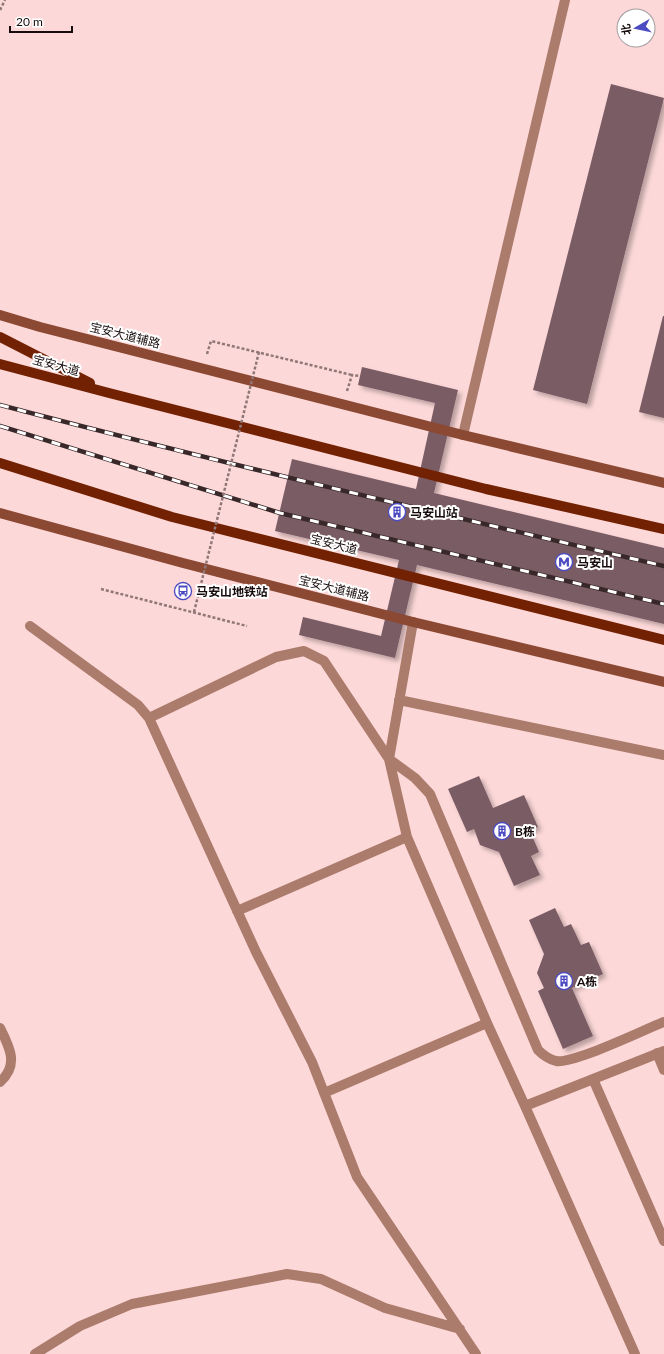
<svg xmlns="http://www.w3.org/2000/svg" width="664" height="1354" font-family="Lato,'Noto Sans SC',sans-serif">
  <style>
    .building { fill: #7a5b65; filter: url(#shadow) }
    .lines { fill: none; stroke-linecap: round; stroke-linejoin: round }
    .path { stroke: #907777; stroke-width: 2.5; stroke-dasharray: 3 2; stroke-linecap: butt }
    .minor { stroke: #ab7b6c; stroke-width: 10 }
    .secondary { stroke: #8b4934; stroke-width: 10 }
    .primary { stroke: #722102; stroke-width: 10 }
    .rail-casing { stroke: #382829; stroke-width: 4.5 }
    .rail { stroke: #fff; stroke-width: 3; stroke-dasharray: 9; stroke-linecap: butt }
    .path-bridge { stroke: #907777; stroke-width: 2.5; stroke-dasharray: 3 2; stroke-linecap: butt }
    .labels { text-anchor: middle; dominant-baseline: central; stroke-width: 4; stroke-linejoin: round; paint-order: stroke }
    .street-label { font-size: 12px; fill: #160a0b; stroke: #fff }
    .poi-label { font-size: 12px; font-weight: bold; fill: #160a0b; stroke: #fff; text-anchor: start }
  </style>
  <defs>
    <filter id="shadow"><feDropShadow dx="3.5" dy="3.5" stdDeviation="2" flood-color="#0004"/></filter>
  </defs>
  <rect width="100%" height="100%" fill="#fdd8d8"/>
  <path class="building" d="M611,84L664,98L587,404L533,390Z
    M663,316H664V418L639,412Z
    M362,367L458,390L434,493L664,548V624L417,565L395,658L299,635L303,617L381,636L399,560L275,531L292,459L416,489L435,403L358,385Z
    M479,776L493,808L524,795L538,827L530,831L539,852L531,856L540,875L514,886L499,852L480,845L474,829L467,832L448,789Z
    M555,908L564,927L571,924L581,945L589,942L603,974L572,988L593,1036L563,1049L538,991L544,988L537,973L544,954L529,920Z"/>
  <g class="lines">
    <path class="path" d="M0,10L5,0
      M207,354L211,341L352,375
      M347,391L352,375L360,376
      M101,589L247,626"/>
    <path class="minor" d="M463,435L565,0
      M413,622L389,759L407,837L487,1023L525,1106L635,1354
      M30,626L138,705L149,718L256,952L312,1062L357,1177L476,1354
      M399,700L664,755
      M149,718L276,657L304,651L324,661L389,759L415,778L430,794L538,1050C543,1055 548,1059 556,1061C574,1064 643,1030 664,1022
      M237,911L407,837
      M0,1028C10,1048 19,1065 0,1082
      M657,1053L664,1070
      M593,1079L664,1241
      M324,1093L487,1023
      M525,1106L664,1051
      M35,1354L80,1326L132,1304L287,1274L321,1279L385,1308L460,1329"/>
    <path class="secondary" d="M0,315L40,327L463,435L664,483
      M0,513L183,563L413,622L664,682"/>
    <path class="primary" d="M0,337L90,383
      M0,364L109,393L486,489L664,529
      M0,463L172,517L664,640"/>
    <g class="rail-casing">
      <path id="rail" d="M0,405C220,463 442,514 664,566
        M0,426L280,513L664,604"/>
    </g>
    <use href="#rail" class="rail"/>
    <path class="path-bridge" d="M194,612L259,352"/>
  </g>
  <defs>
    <g id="building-ring" transform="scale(0.9)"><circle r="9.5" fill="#fff" stroke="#4d4bc2" stroke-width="1.5"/><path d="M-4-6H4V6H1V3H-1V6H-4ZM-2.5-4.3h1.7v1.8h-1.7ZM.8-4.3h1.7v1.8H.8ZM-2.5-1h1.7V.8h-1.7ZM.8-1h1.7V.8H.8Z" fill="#4d4bc2"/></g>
    <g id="metro-ring" transform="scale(0.9)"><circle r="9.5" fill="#fff" stroke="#4d4bc2" stroke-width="1.5"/><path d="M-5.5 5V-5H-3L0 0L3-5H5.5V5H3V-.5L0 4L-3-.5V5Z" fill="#4d4bc2"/></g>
    <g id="bus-ring" transform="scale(0.9)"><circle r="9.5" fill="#fff" stroke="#4d4bc2" stroke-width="1.5"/><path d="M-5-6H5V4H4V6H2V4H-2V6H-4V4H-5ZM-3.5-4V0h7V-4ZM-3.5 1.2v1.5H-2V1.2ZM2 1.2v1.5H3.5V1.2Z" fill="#4d4bc2"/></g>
  </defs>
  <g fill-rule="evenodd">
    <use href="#building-ring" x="397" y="512"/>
    <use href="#metro-ring" x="564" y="562"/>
    <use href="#bus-ring" x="183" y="591"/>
    <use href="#building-ring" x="502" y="831"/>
    <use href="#building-ring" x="564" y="981"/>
  </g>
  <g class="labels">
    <g class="street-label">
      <text transform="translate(125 335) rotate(14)">宝安大道辅路</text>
      <text transform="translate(56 365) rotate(15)">宝安大道</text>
      <text transform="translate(334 544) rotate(14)">宝安大道</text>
      <text transform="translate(334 588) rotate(14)">宝安大道辅路</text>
    </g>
    <g class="poi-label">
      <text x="410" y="512">马安山站</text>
      <text x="577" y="562">马安山</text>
      <text x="196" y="591">马安山地铁站</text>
      <text x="515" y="831">B栋</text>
      <text x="577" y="981">A栋</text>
    </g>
  </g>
  <g transform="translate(636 28) rotate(261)"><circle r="19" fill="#ffffff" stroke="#a29d9d"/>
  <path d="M0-3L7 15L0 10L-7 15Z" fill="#4d4bc2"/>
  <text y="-6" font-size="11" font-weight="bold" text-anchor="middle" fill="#160a0b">北</text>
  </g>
  <path d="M10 26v6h62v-6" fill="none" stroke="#160a0b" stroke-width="2"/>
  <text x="16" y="26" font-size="12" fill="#160a0b" stroke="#ffffff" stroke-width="3" paint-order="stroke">20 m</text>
</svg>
